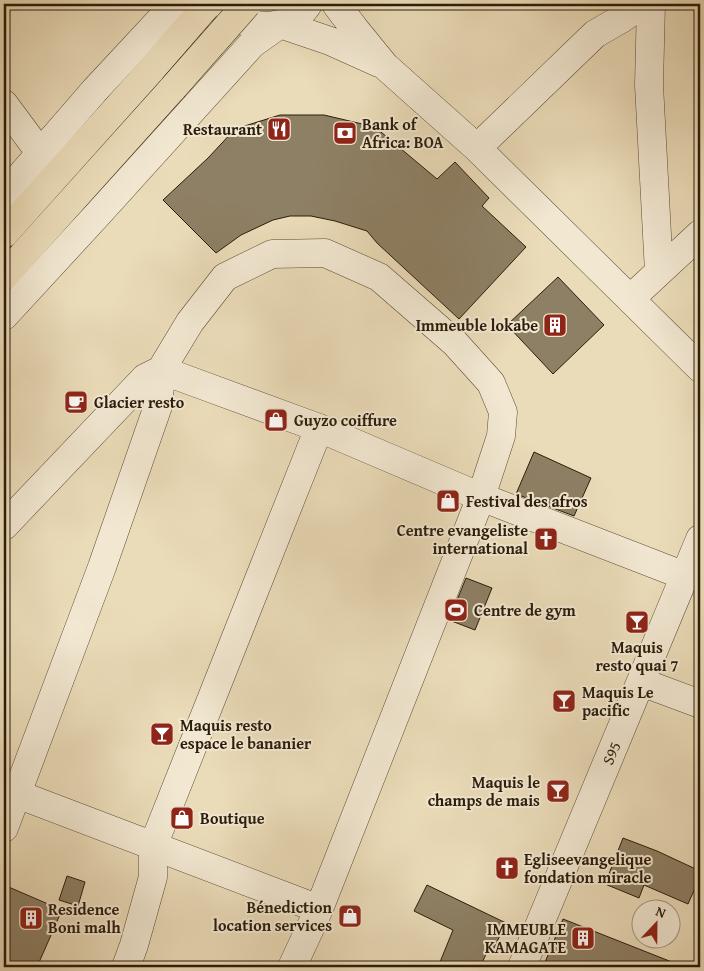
<svg xmlns="http://www.w3.org/2000/svg" width="704" height="971" font-family="'Gentium Book Plus',serif">
  <style>
    .building { fill: #8e8065; stroke: #2a1c0b }
    .lines { fill: none; stroke-linecap: round; stroke-linejoin: round }
    .minor-casing { stroke: #5a4c36; stroke-width: 29 }
    .major-casing { stroke: #2a1c0b; stroke-width: 29 }
    .minor { stroke: #f2e8d2; stroke-width: 28 }
    .major { stroke: #ebdcb9; stroke-width: 28 }
    .major-bridge-casing { stroke: #2a1c0b; stroke-width: 29; stroke-linecap: butt }
    .major-bridge { stroke: #ebdcb9; stroke-width: 28 }
    .labels { text-anchor: middle; dominant-baseline: central; stroke-width: 4; stroke-linejoin: round; paint-order: stroke }
    .poi-label { font-size: 16px; font-weight: bold; fill: #2a1c0b; stroke: #f2e8d2; text-anchor: start }
    .street-label { font-size: 16px; fill: #2a1c0b; stroke: #f2e8d2 }
  </style>
  <rect width="100%" height="100%" fill="#ebdcb9"/>
  <filter id="stains"><feTurbulence type="fractalNoise" baseFrequency=".004" numOctaves="4"/><feColorMatrix values="0 0 0 0 .2 0 0 0 0 .09 0 0 0 0 .02 0 0 0 .5 -.17"/></filter>
  <radialGradient id="worn" r=".72"><stop offset=".6" stop-color="#630" stop-opacity="0"/><stop offset="1" stop-color="#630" stop-opacity=".3"/></radialGradient>
  <path class="building" d="M280,115H324L375,127L437,179L455,162L489,198L482,206L526,247L459,319L377,243L367,231L335,221L311,216H290L273,220L241,235L216,253L163,200L208,158L235,129Z
    M558,277L604,325L553,374L507,325Z
    M534,452L591,478L574,516L516,494Z
    M466,578L492,588L475,630L449,620Z
    M623,838L657,851L700,871V877L688,904L644,885L639,898L605,884Z
    M67,876L85,882L78,906L59,900Z
    M4,885L62,910L37,967H4Z
    M427,885L506,923L493,950L489,948L480,967H438L453,930L414,911Z
    M563,919L682,966L681,967H543Z"/>
  <g class="lines">
    <g class="minor-casing">
      <path id="minor" d="M225,4C228,7 230,10 233,13C253,33 293,29 308,4
        M336,4L354,28L385,66L477,148L700,368
        M651,4L649,85L659,272
        M4,104L41,154
        M477,148L595,34L621,19L642,4
        M4,195L95,90L175,4
        M630,299L700,234
        M4,316L99,213L252,44L280,24L330,41L379,63
        M4,526L145,378L161,370L190,322L225,277L272,254L325,253L379,277L455,343L491,383L503,412L501,436L481,497L319,909L292,967
        M641,682L700,704
        M4,789L319,909
        M4,828L102,567L158,406L160,386L161,370L319,428L481,497L685,576
        M126,967L134,945L153,877V846L319,428
        M522,967L700,539"/>
    </g>
    <g class="major-casing">
      <path id="major" d="M4,234L151,70L208,4
        M4,276L173,88"/>
    </g>
    <use href="#minor" class="minor"/>
    <use href="#major" class="major"/>
    <g class="major-bridge-casing">
      <path id="major-bridge" d="M173,88L247,4"/>
    </g>
    <use href="#major-bridge" class="major-bridge"/>
  </g>
  <defs>
    <g id="restaurant-square" transform="scale(1.25)"><rect x="-9" y="-9" width="18" height="18" rx="4" fill="#8f2418" stroke="#f2e8d2"/><path d="M-5-6h1v4h1v-4h1v4h1v-4h1v5L-1.5 .5V6h-2V.5L-5-1ZM5-6V6H3V1.5H1.5Q1.5-4 5-6Z" fill="#fff"/></g>
    <g id="bank-square" transform="scale(1.25)"><rect x="-9" y="-9" width="18" height="18" rx="4" fill="#8f2418" stroke="#f2e8d2"/><path d="M-6-4H6V4H-6ZM0-2.3a2.3 2.3 0 1 0 0 4.6a2.3 2.3 0 1 0 0-4.6Z" fill="#fff"/></g>
    <g id="building-square" transform="scale(1.25)"><rect x="-9" y="-9" width="18" height="18" rx="4" fill="#8f2418" stroke="#f2e8d2"/><path d="M-4-6H4V6H1V3H-1V6H-4ZM-2.5-4.3h1.7v1.8h-1.7ZM.8-4.3h1.7v1.8H.8ZM-2.5-1h1.7V.8h-1.7ZM.8-1h1.7V.8H.8Z" fill="#fff"/></g>
    <g id="cafe-square" transform="scale(1.25)"><rect x="-9" y="-9" width="18" height="18" rx="4" fill="#8f2418" stroke="#f2e8d2"/><path d="M-5.5-4.5H6V0H3Q3 3.5 0 3.5H-2.5Q-5.5 3.5-5.5 0ZM3-3.2v2h1.7v-2ZM-6 4.5H4V6H-6Z" fill="#fff"/></g>
    <g id="shop-square" transform="scale(1.25)"><rect x="-9" y="-9" width="18" height="18" rx="4" fill="#8f2418" stroke="#f2e8d2"/><path d="M-5-2.5h2.3a2.7 3.5 0 0 1 5.4 0H5L5.5 6h-11ZM-1.5-2.5h3a1.5 2.3 0 0 0-3 0Z" fill="#fff"/></g>
    <g id="church-square" transform="scale(1.25)"><rect x="-9" y="-9" width="18" height="18" rx="4" fill="#8f2418" stroke="#f2e8d2"/><path d="M-1.2-6h2.4v3.5h3.3v2.4h-3.3V6h-2.4V-.1h-3.3v-2.4h3.3Z" fill="#fff"/></g>
    <g id="stadium-square" transform="scale(1.25)"><rect x="-9" y="-9" width="18" height="18" rx="4" fill="#8f2418" stroke="#f2e8d2"/><path d="M0-5a6.5 5 0 1 0 0 10a6.5 5 0 1 0 0-10ZM-3.5-1.8h7v3.6h-7Z" fill="#fff"/></g>
    <g id="bar-square" transform="scale(1.25)"><rect x="-9" y="-9" width="18" height="18" rx="4" fill="#8f2418" stroke="#f2e8d2"/><path d="M-6-5H6L.8 .8V4.5H3.5V6h-7V4.5H-.8V.8Z" fill="#fff"/></g>
  </defs>
  <g fill-rule="evenodd">
    <use href="#restaurant-square" x="279" y="129"/>
    <use href="#bank-square" x="345" y="133"/>
    <use href="#building-square" x="555" y="325"/>
    <use href="#cafe-square" x="76" y="402"/>
    <use href="#shop-square" x="276" y="420"/>
    <use href="#shop-square" x="448" y="501"/>
    <use href="#church-square" x="546" y="539"/>
    <use href="#stadium-square" x="456" y="610"/>
    <use href="#bar-square" x="637" y="622"/>
    <use href="#bar-square" x="564" y="701"/>
    <use href="#bar-square" x="162" y="734"/>
    <use href="#bar-square" x="558" y="791"/>
    <use href="#shop-square" x="182" y="818"/>
    <use href="#church-square" x="507" y="868"/>
    <use href="#shop-square" x="350" y="916"/>
    <use href="#building-square" x="31" y="918"/>
    <use href="#building-square" x="583" y="938"/>
  </g>
  <g class="labels">
    <g class="poi-label">
      <text x="362" y="124">Bank of<tspan x="362" dy="18">Africa: BOA</tspan></text>
      <text x="262" y="129" text-anchor="end">Restaurant</text>
      <text x="538" y="325" text-anchor="end">Immeuble lokabe</text>
      <text x="94" y="402">Glacier resto</text>
      <text x="294" y="420">Guyzo coiffure</text>
      <text x="466" y="501">Festival des afros</text>
      <text x="528" y="530" text-anchor="end">Centre evangeliste<tspan x="528" dy="18">international</tspan></text>
      <text x="474" y="610">Centre de gym</text>
      <text x="637" y="647" text-anchor="middle">Maquis<tspan x="637" dy="18">resto quai 7</tspan></text>
      <text x="582" y="692">Maquis Le<tspan x="582" dy="18">pacific</tspan></text>
      <text x="180" y="725">Maquis resto<tspan x="180" dy="18">espace le bananier</tspan></text>
      <text x="540" y="782" text-anchor="end">Maquis le<tspan x="540" dy="18">champs de mais</tspan></text>
      <text x="200" y="818">Boutique</text>
      <text x="524" y="859">Egliseevangelique<tspan x="524" dy="18">fondation miracle</tspan></text>
      <text x="332" y="907" text-anchor="end">Bénediction<tspan x="332" dy="18">location services</tspan></text>
      <text x="48" y="909">Residence<tspan x="48" dy="18">Boni malh</tspan></text>
      <text x="566" y="929" text-anchor="end">IMMEUBLE<tspan x="566" dy="18">KAMAGATE</tspan></text>
    </g>
    <g class="street-label">
      <text transform="translate(611 753) rotate(-67)">S95</text>
    </g>
  </g>
  <rect width="704" height="971" fill="none" stroke="#ebdcb9" stroke-width="20"/>
  <rect x="5" y="5" width="694" height="961" fill="none" stroke="#2a1c0b" stroke-width="2.5"/>
  <rect x="10" y="10" width="684" height="951" fill="none" stroke="#2a1c0b"/>
  <g transform="translate(656 924) rotate(22)"><circle r="24" fill="#f2e8d2" stroke="#a29682"/>
  <path d="M0-4L9 19L0 12L-9 19Z" fill="#8f2418"/>
  <text y="-8" font-size="14" font-weight="bold" text-anchor="middle" fill="#2a1c0b">N</text>
  </g>
  <rect width="100%" height="100%" filter="url(#stains)"/>
  <rect width="100%" height="100%" fill="url(#worn)"/>
</svg>
